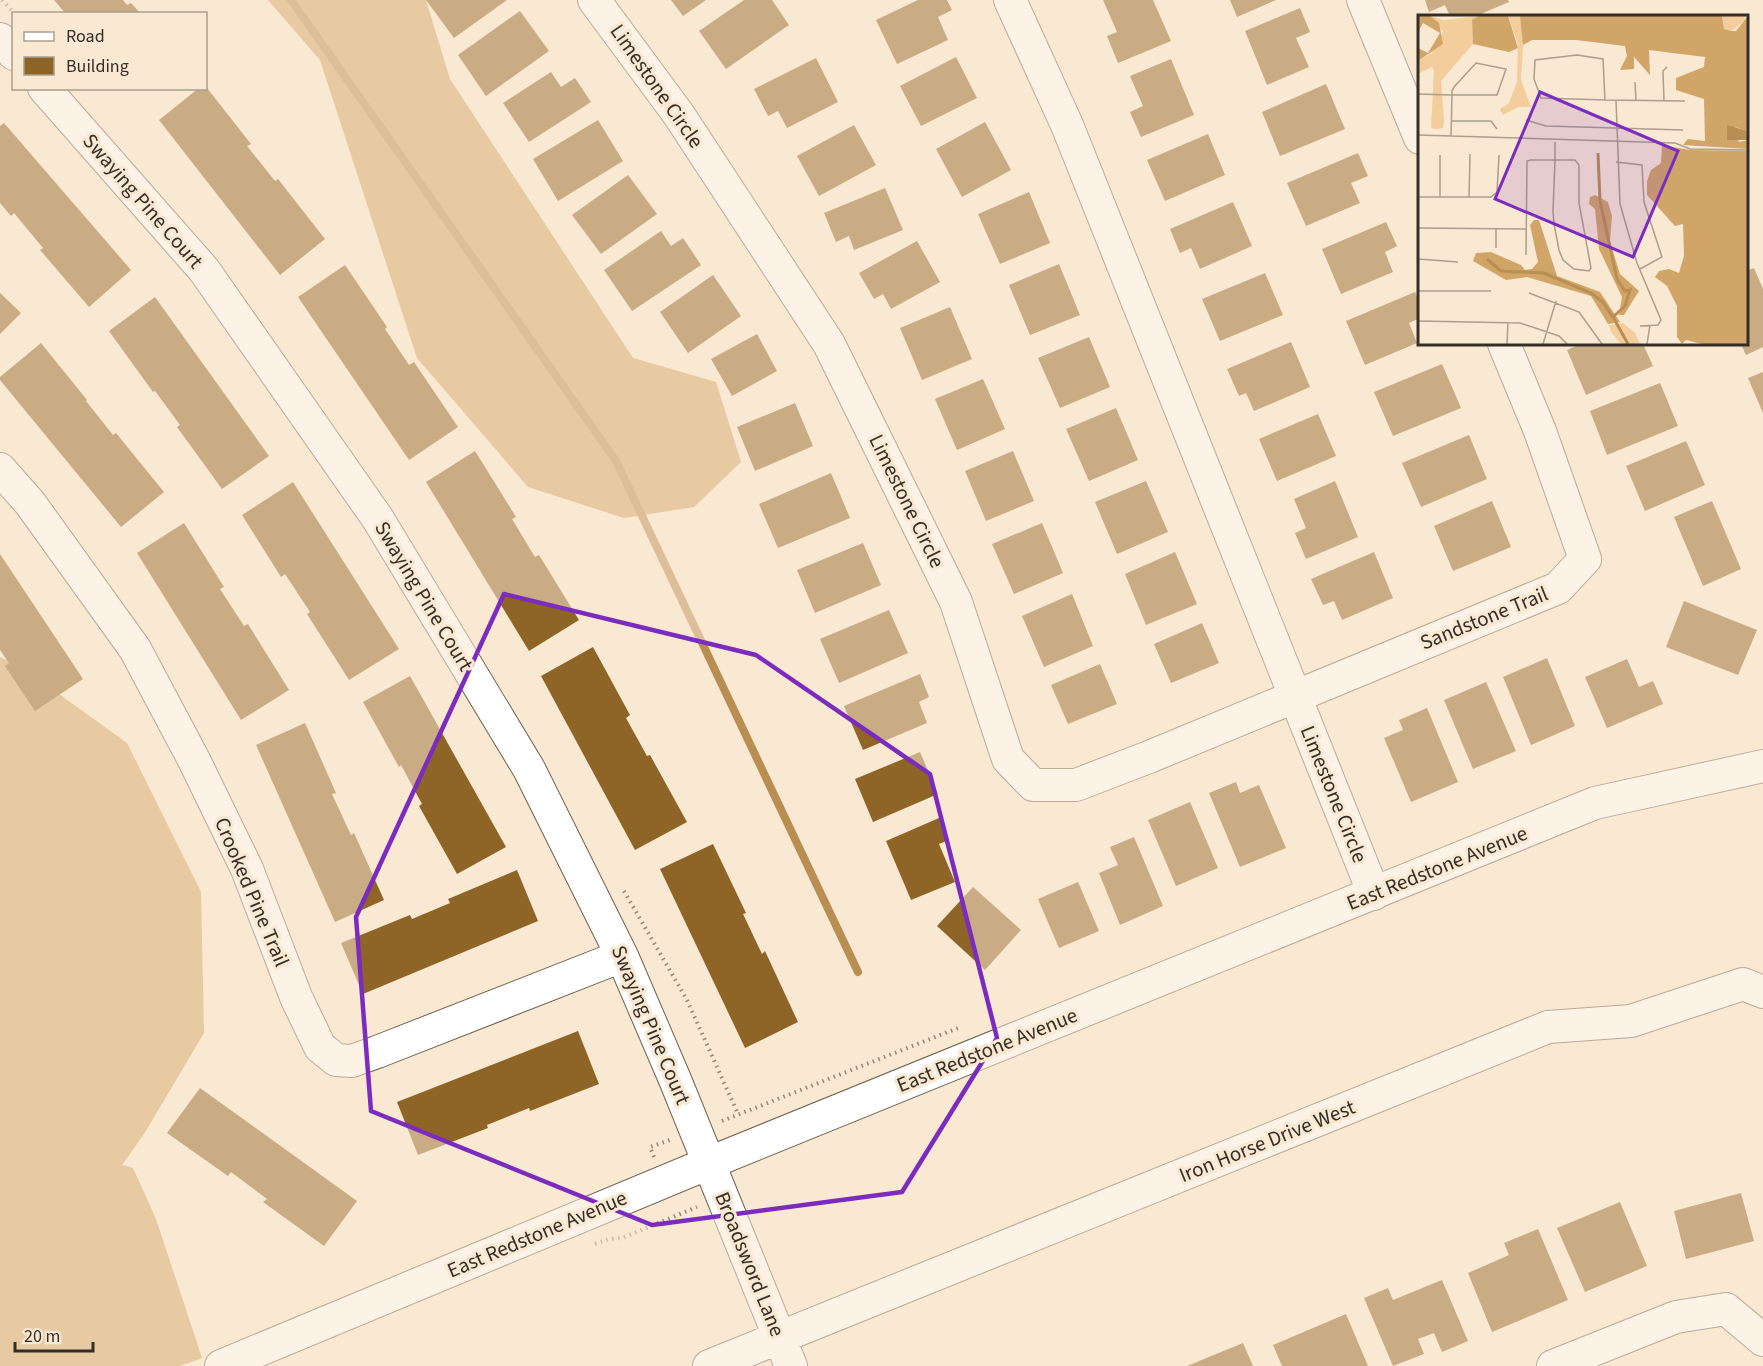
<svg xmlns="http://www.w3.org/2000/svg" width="1763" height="1366" font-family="'Source Sans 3',sans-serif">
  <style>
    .forest { fill: #d1a568 }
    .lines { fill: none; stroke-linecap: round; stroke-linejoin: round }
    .stream { stroke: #b98e52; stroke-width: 8 }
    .building { fill: #8e6527 }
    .minor-casing { stroke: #6f614e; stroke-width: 34 }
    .path { stroke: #938778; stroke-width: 4; stroke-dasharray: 1.5 4.5; stroke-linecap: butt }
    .minor { stroke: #fff; stroke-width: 32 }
    .marked { fill: none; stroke: #7b2cbf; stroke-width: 4.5; stroke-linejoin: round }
    .labels { text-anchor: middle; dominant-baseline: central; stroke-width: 6; stroke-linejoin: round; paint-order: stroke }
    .street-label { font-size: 21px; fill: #352e26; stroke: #f9e8d2 }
    .inset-river { fill: none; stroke: #b98e52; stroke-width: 3 }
    .inset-road { fill: none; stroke: #ab9e8d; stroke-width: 1.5 }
    .view { fill: #7b2cbf; fill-opacity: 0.15; stroke: #7b2cbf; stroke-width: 3 }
    .inset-edge { fill: none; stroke: #352e26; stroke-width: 3 }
  </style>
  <rect width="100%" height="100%" fill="#f9e8d2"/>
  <path class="forest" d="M268,0H426L450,79L633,358L716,382L741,462L694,507L624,518L528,487L417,358L320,60Z
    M0,657L23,668L127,743L201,892L204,1033L144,1134L122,1165L133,1168L156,1219L202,1358L180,1366H0Z"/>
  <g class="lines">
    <path class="stream" d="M291,0L616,461L858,972"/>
  </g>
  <path class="building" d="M54,0H123L127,5L131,3L141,14H66Z
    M426,0H507L454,38Z
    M671,0H706L683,16Z
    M744,0H772L789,25L726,69L699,31Z
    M918,0H947L952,10L938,17L948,40L897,64L876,20Z
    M1103,0H1153L1171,41L1118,63L1107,36L1117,32Z
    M1230,0H1276L1237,17Z
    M1425,0H1508L1509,2L1476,16H1450L1445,5L1429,12Z
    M1300,8L1310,32L1296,38L1309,67L1267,85L1245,31Z
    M520,11L549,51L486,96L458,55Z
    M956,57L977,98L921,126L900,86Z
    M816,58L838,102L787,128L778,111L768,116L754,89Z
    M1171,59L1194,115L1141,137L1130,112L1143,106L1130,76Z
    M551,72L561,87L575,78L591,102L529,142L503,103Z
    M1326,84L1345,129L1280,156L1262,112Z
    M199,88H207L251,144L247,146L275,181L278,179L325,239L280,275L159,120Z
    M598,120L623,161L558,201L533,159Z
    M985,122L1011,170L962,197L936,149Z
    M4,123L131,270L89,307L40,250L43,248L14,213L11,216L0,203V126Z
    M854,125L876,165L819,196L797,156Z
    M1208,134L1225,175L1165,201L1147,160Z
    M1358,153L1368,176L1351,183L1360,203L1306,226L1287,183Z
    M628,175L657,214L601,254L572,215Z
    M885,188L903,230L854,250L849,236L836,242L824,213Z
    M1029,192L1050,243L1000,264L978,214Z
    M1233,202L1252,246L1200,269L1191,248L1180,253L1170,229Z
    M1386,222L1397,246L1385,252L1393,272L1341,294L1322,249Z
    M661,231L671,246L683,238L701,265L632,311L604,270Z
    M917,241L940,282L891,309L883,294L874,299L859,273Z
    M1059,264L1080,315L1030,335L1009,285Z
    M345,265L387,327L385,329L409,365L414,362L458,427L409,460L298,297Z
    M1754,268L1763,289V347L1746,355L1741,344H1746V271Z
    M1265,273L1283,315L1220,341L1202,299Z
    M713,275L741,316L688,353L660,312Z
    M1415,292L1420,302V318L1409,323L1417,343L1365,365L1346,321Z
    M0,293L21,313L0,334Z
    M155,297L269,456L222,489L177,427L180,425L155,391L153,392L109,331Z
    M950,307L972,359L922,380L900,328Z
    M757,334L777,371L732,396L711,359Z
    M1089,337L1110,387L1060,408L1038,358Z
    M1291,342L1310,387L1254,411L1246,393L1239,396L1227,369Z
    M41,343L87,400L86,401L113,435L116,433L164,492L121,527L0,380V377Z
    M1581,344H1643L1653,366L1586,395L1567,350Z
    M1442,364L1461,408L1393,436L1374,392Z
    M1763,372V413L1748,378Z
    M983,379L1005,429L957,450L935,399Z
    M1660,383L1678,426L1607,455L1590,411Z
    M795,403L813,446L755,471L737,427Z
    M1116,408L1138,460L1089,481L1066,429Z
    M1318,414L1336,456L1277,481L1259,439Z
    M1469,435L1487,479L1421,507L1402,463Z
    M1686,441L1705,485L1645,511L1626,466Z
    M475,451L516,517L512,519L535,557L539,555L579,620L529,651L426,482Z
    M1013,451L1034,501L986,521L965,471Z
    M831,473L850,518L778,548L759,504Z
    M1146,481L1168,532L1117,554L1095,502Z
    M1335,481L1358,537L1306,559L1295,533L1306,528L1294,499Z
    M293,482L399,649L349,680L307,614L310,612L285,574L281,577L242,515Z
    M1492,501L1511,547L1453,571L1434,526Z
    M1712,501L1741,569L1703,586L1674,517Z
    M184,523L224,587L220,589L244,626L248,624L289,690L241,720L137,553Z
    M1042,523L1063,573L1014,594L992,544Z
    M863,543L881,585L815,613L797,570Z
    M1175,552L1197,604L1146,625L1125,574Z
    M1374,552L1393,598L1342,620L1334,601L1323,605L1311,579Z
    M0,554L83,679L35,711L5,666L9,663L0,650Z
    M1072,594L1093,646L1044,667L1022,616Z
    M1684,601L1757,630L1738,675L1666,647Z
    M889,610L908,653L839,683L820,639Z
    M1202,623L1219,663L1171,683L1154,644Z
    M593,647L630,715L626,718L647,756L650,755L687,822L635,850L541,676Z
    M1547,658L1575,726L1531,745L1503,677Z
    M1627,659L1639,687L1653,681L1663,704L1607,728L1585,677Z
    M1100,664L1117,704L1068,724L1051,685Z
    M920,674L929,697L919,702L927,723L863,750L844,706Z
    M410,676L506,847L457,874L419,806L422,804L401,765L399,767L363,702Z
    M1486,682L1516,751L1473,769L1444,700Z
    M1427,708L1458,782L1411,802L1384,738L1403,730L1399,720Z
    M305,723L336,793L332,794L351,835L354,833L384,900L335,922L256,745Z
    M920,752L938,794L873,822L855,779Z
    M1236,782L1240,793L1259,785L1286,848L1240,867L1209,793Z
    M1190,802L1218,868L1176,886L1148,820Z
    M939,818L949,840L939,844L955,882L911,900L886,841Z
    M1134,837L1163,906L1120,925L1099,873L1118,865L1110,847Z
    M713,844L746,913L743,914L762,954L765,951L798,1022L745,1048L660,869Z
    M517,870L538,921L363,994L341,943L410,915L412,919L450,903L448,899Z
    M1078,882L1099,931L1059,948L1038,899Z
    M973,887L1021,930L985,970L937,926Z
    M578,1031L599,1084L530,1111L529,1108L487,1125L488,1128L418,1155L397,1102Z
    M200,1088L357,1201L324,1246L263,1202L267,1199L231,1172L228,1176L167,1133Z
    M1741,1193L1754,1241L1686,1259L1674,1211Z
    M1620,1202L1647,1266L1585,1292L1557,1228Z
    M1538,1229L1568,1300L1492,1332L1468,1273L1509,1255L1504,1243Z
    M1442,1280L1468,1341L1442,1352L1434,1333L1418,1339L1424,1354L1393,1366L1364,1298L1388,1288L1393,1300Z
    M1346,1314L1368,1366H1282L1273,1345Z
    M1243,1343L1253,1366H1187Z"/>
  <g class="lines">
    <g class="minor-casing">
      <path id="minor" d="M594,0L679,115L829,344L956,602L1008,759L1033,785H1076L1149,757L1558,588L1585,559L1540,431L1504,344
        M1010,0L1067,125L1374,894
        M1363,0L1420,138
        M0,39L14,54
        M44,88L204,270L378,519L529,769L622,956L676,1082L791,1366
        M0,469L30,503L135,649L194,760L247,869L296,997L320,1047L336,1060L352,1061L377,1052L622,956
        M221,1366L709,1163L1595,803L1763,766
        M709,1366L1548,1027L1631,1021L1743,984L1763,992
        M1553,1366L1676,1317L1726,1309L1763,1340"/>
    </g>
    <path class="path" d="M2,0L14,13
      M624,891L687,1000L738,1114
      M722,1121L958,1028
      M654,1157L650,1147L670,1140
      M595,1244L609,1239L622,1238L697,1207"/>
    <use href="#minor" class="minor"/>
  </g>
  <path d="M0 0H1763V1366H0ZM504,594L756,655L930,774L997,1038L902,1192L652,1225L371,1111L356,917Z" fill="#f9e8d2" fill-opacity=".55" fill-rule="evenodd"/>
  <path class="marked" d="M504,594L756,655L930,774L997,1038L902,1192L652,1225L371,1111L356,917Z"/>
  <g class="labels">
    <g class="street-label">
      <text transform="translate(657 86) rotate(55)">Limestone Circle</text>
      <text transform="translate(143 201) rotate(49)">Swaying Pine Court</text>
      <text transform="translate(907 501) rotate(64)">Limestone Circle</text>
      <text transform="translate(424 596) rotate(59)">Swaying Pine Court</text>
      <text transform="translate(1484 618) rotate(-22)">Sandstone Trail</text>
      <text transform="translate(1334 794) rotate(68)">Limestone Circle</text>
      <text transform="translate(1437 868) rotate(-22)">East Redstone Avenue</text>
      <text transform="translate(252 892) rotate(67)">Crooked Pine Trail</text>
      <text transform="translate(651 1025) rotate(67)">Swaying Pine Court</text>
      <text transform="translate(987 1050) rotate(-22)">East Redstone Avenue</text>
      <text transform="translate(1267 1141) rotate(-22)">Iron Horse Drive West</text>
      <text transform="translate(537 1234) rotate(-23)">East Redstone Avenue</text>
      <text transform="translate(750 1264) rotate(68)">Broadsword Lane</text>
    </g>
  </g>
  <g transform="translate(1418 15)">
    <rect width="330" height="330" fill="#f9e8d2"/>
    <path d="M12,1L26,5L61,1L54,5L55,29L23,66L26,106L25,113L19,114L13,113L16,56L14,52L0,59V46L14,38L25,17ZM90,1H102L106,16L103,65L113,92H100L85,100L82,94L91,88L99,67L100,29ZM304,1H327V6L313,16L306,14ZM205,308L217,318L222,329H203L193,317L191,310Z" fill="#f3cd9c"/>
    <path d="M0,1H12L21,8L25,29L0,46V33L10,38L22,18L5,8L0,17ZM61,1H90L100,33L91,37L55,29L54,5ZM102,1H304L306,14L313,16H318L330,1V116L317,112L321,127L330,125V134L265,130L270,124L287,126L286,84L258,75V63L286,52L287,42L231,35L232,60L216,42V54L202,55L209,41L207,31L158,25H114L105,30ZM244,130L272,135L330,136V329H284L268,325L264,329L259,322V291L249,271L237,262L241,256L251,254L261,258L266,241L265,209L257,211L229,180V166L233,155L243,148ZM177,180L190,187L194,201L192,227L202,259L221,276L206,300H201L204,282L181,234L177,194L171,189L172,182ZM116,205H121L139,261L182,277L202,307L190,309L173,281L109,262L88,265L55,246L58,238L73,237L103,250L107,255L114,254L120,247L112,210Z" fill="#d1a568"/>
    <path d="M309,110L330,116V125H309Z" fill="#b98e52"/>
    <path class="inset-river" d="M180,138L182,186L199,264L207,276L212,275L207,291L195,302L210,329M69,244L83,256L126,258L173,278L185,287L194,301"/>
    <path class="inset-road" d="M217,67L218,85M0,79L34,80H79L88,54L58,48L36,72L34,76V80L33,121M187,85L185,44L159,40L117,45L116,64L123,83L187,85L267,86M198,85L202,189L219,248L243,305L240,310L222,311M246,86L245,56L249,52M108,105L128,111L265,115M33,106H73L79,114M0,120L257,128L272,134L330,135M198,147L224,150L226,187L244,242L222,254M0,182H73L79,177L81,140M22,182V140M51,182L52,139M0,213L108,214M78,233V214M108,240L109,146L113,145H157L161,150V188L173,253L171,256L156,254L145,245L141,235L136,209L135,197L137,145V127M0,244L40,247M0,276H73M111,278L161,297L184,329M0,306L102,308L141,321L149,329M89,329L90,307M125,329L138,286M229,329L232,310"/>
    <path class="view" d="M122,77L260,136L215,242L77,184Z"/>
    <rect width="330" height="330" class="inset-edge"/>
  </g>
  <rect x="12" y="12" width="195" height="78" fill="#f9e8d2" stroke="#ab9e8d" stroke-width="1.5"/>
  <rect x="24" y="32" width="30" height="9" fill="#ffffff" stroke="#ab9e8d" stroke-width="1.5"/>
  <text x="66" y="42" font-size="18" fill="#352e26">Road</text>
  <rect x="24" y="57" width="30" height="18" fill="#8e6527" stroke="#ab9e8d" stroke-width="1.5"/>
  <text x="66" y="72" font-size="18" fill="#352e26">Building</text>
  <path d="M15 1342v9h78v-9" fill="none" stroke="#352e26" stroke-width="3"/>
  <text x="24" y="1342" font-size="18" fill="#352e26" stroke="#f9e8d2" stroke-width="4.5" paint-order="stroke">20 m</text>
</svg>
